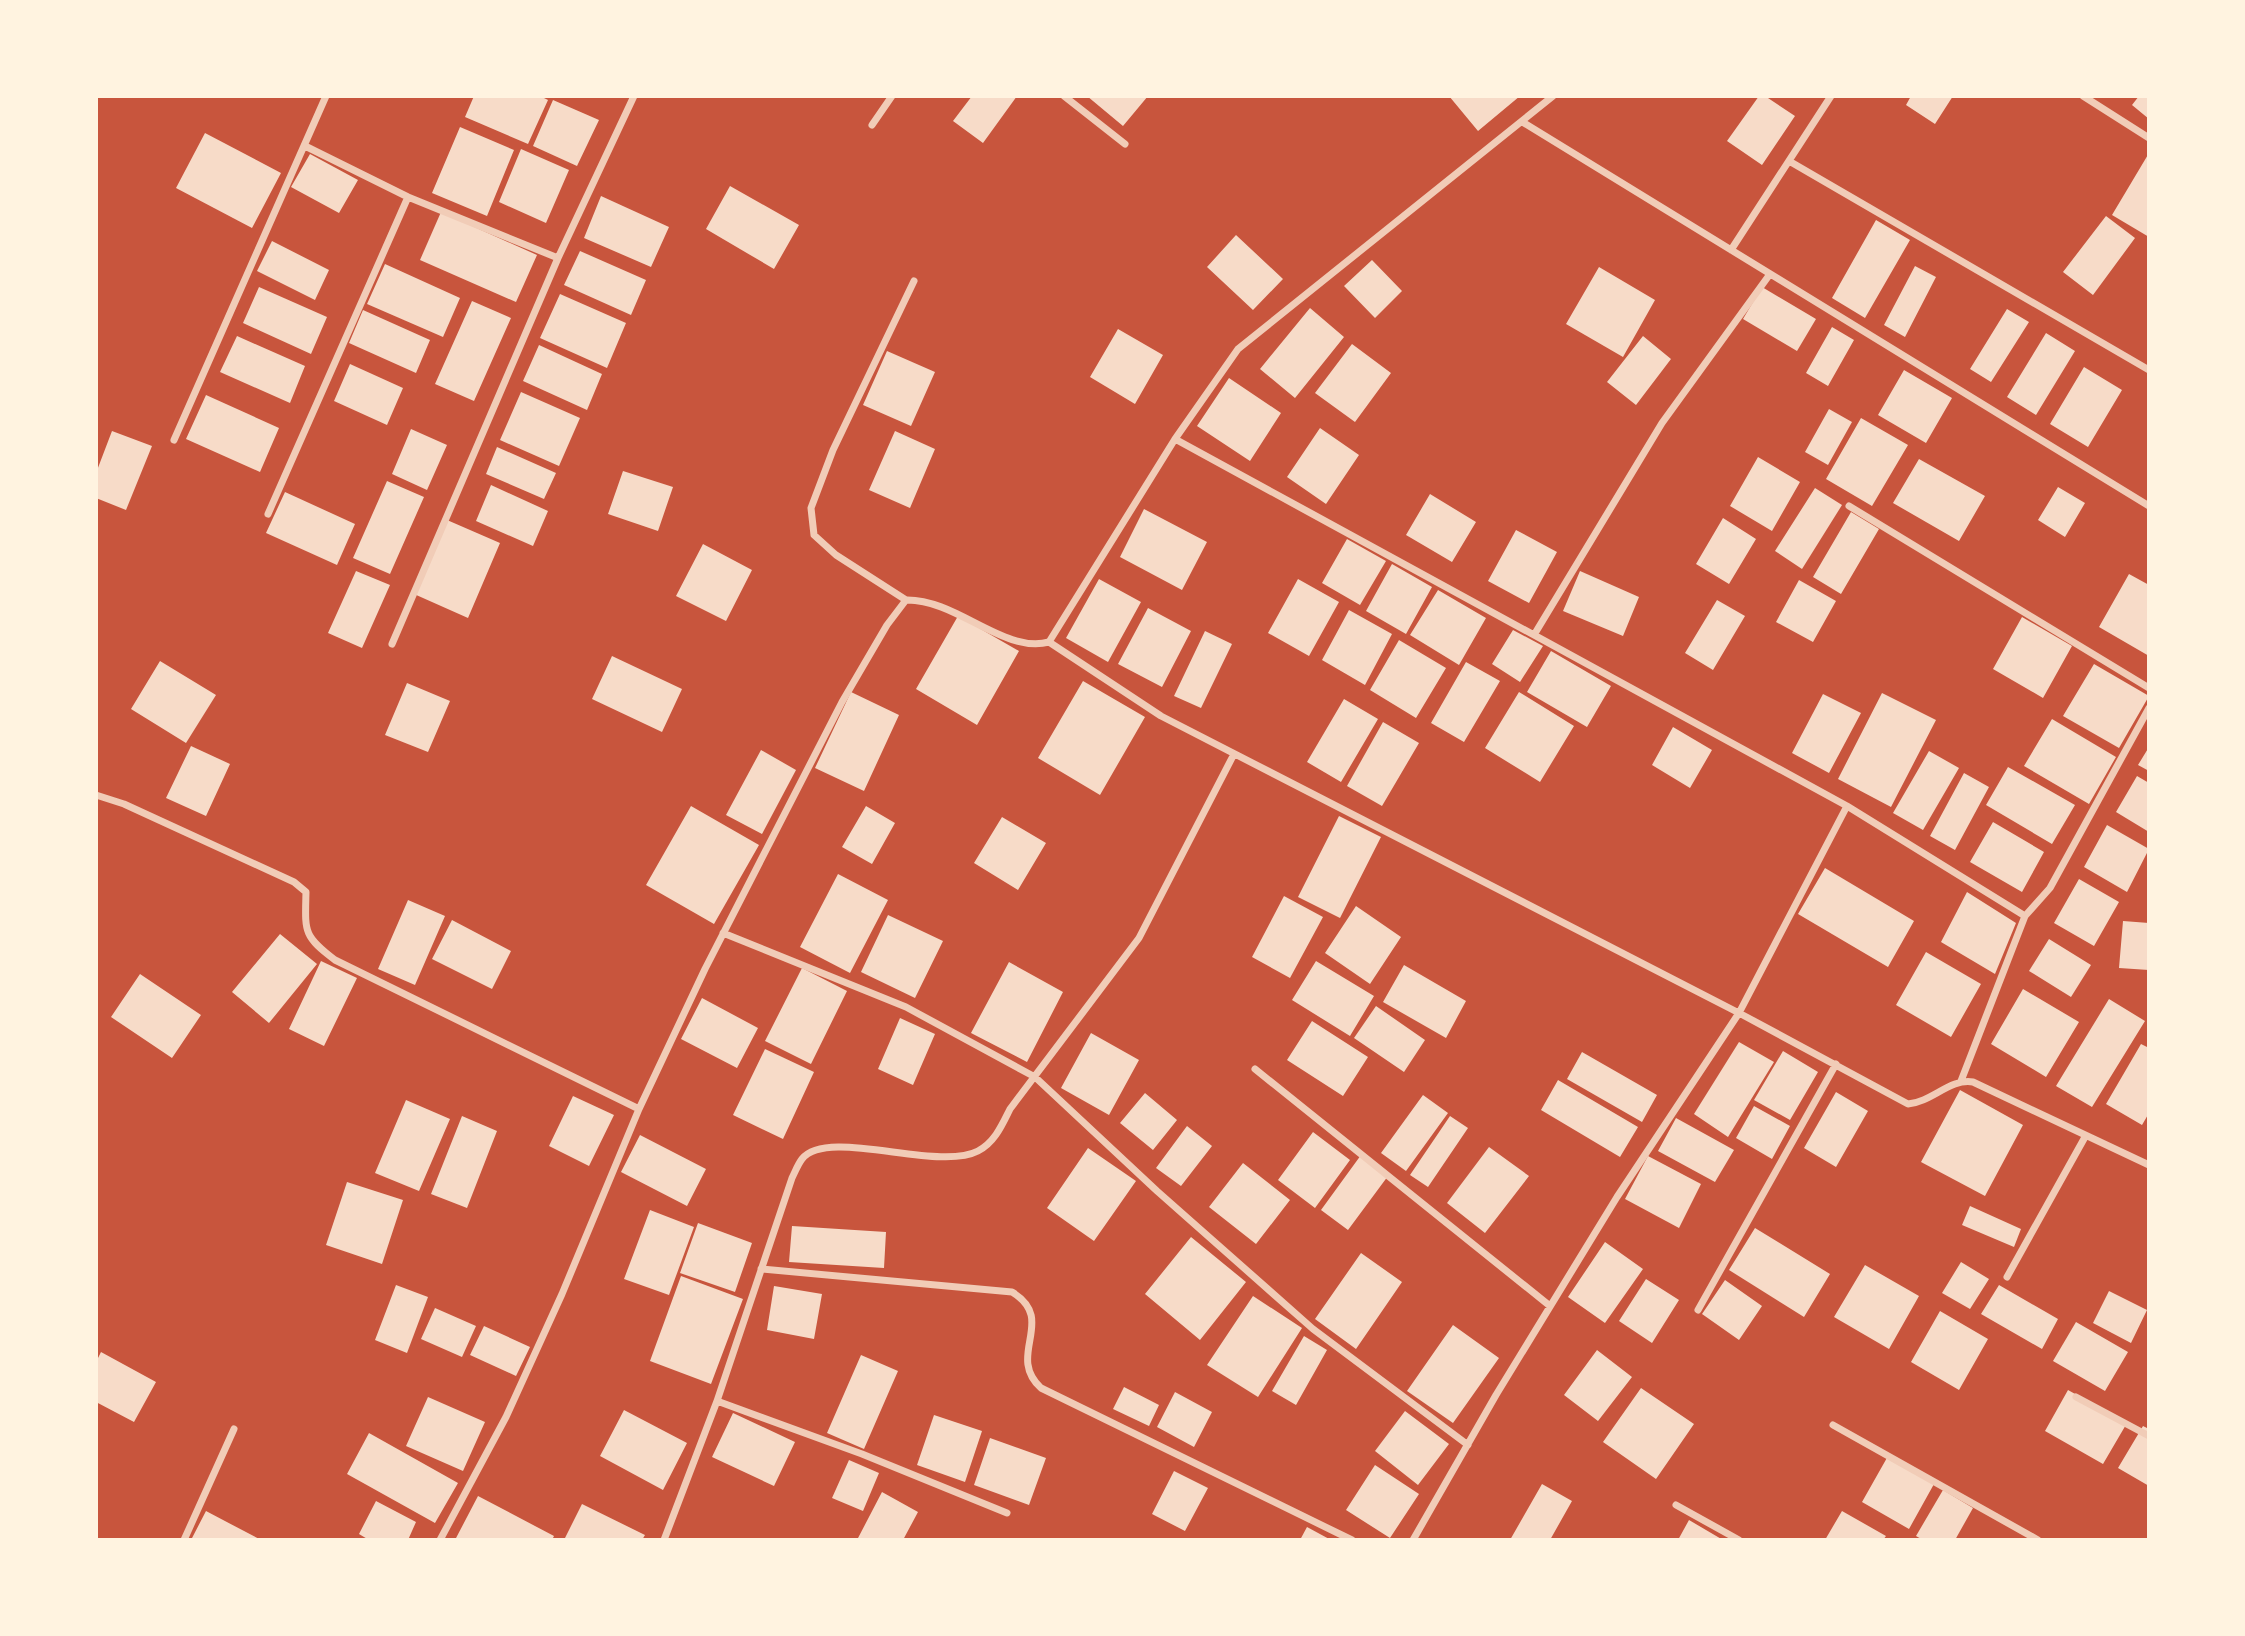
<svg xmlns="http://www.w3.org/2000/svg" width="2245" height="1636" font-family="Cabin,sans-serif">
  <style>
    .building { fill: #f7dbc8 }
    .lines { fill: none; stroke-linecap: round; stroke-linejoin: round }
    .minor { stroke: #f1ccb7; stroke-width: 7 }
  </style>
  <rect width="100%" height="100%" fill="#c8553d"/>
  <path class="building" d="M474,96H540L548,100L528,144L465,117Z
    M972,96H1017L983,143L953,121Z
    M1087,96H1148L1123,126Z
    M1449,96H1520L1478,131Z
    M1759,96H1765L1795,116L1762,165L1727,141Z
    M1911,96H1953L1935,124L1906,105Z
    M2139,96H2149V119L2132,105Z
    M553,100L599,120L577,166L533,146Z
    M460,127L514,150L487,216L432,193Z
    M205,133L281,173L252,228L176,188Z
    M521,149L569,170L546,223L499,202Z
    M2149,153V237L2112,215Z
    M310,154L358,180L339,213L291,187Z
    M730,186L799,225L774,269L706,229Z
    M601,196L669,227L651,267L584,238Z
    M441,212L537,255L516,302L420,260Z
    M2106,216L2135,238L2093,295L2063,272Z
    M1876,220L1910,240L1865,318L1832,298Z
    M1236,235L1283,279L1253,310L1207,267Z
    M272,241L329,270L315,300L257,271Z
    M580,251L646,280L631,315L564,285Z
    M1372,260L1402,291L1375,318L1344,286Z
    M385,264L460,298L443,337L367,304Z
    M1915,266L1936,277L1905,337L1884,325Z
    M1599,267L1655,300L1623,357L1566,324Z
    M259,287L327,317L311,354L243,323Z
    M1762,287L1816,319L1797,351L1743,319Z
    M560,294L626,323L607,368L540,338Z
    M472,301L511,318L474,401L435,384Z
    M1310,308L1344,337L1295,398L1260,369Z
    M2007,309L2029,322L1991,382L1970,369Z
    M363,310L430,340L416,373L349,343Z
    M1832,327L1854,340L1828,386L1806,373Z
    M1118,329L1163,355L1135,404L1090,377Z
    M2046,333L2075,351L2036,415L2007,397Z
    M237,336L305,366L290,403L220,372Z
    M1643,336L1671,359L1636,405L1607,382Z
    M1352,344L1391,373L1355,422L1315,393Z
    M539,345L602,374L587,410L523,381Z
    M887,351L935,372L911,426L863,405Z
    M350,364L403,388L387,425L334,401Z
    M2084,367L2122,390L2088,447L2050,424Z
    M1904,370L1952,398L1926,443L1878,415Z
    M1229,378L1281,413L1250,461L1197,426Z
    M521,392L580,418L559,466L500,440Z
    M206,395L279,428L260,472L186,439Z
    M1829,409L1852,422L1828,465L1805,452Z
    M1861,418L1908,445L1872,506L1826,479Z
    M1320,428L1359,455L1326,504L1287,477Z
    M411,429L447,445L427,490L392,474Z
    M112,431L152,446L126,510L96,498V473Z
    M895,431L935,449L910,508L869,490Z
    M497,447L556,473L544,499L486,474Z
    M1758,457L1800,482L1772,531L1730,506Z
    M1919,459L1985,496L1959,541L1893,503Z
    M623,471L673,487L658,531L608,514Z
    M387,481L424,497L390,574L353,558Z
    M491,485L548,511L533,546L476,521Z
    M2058,487L2085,503L2065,537L2038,520Z
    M1815,488L1842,505L1802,569L1775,551Z
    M285,492L355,524L337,565L266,533Z
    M1430,494L1476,522L1452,562L1406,535Z
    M1144,509L1207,542L1182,590L1120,557Z
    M1851,512L1879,529L1841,594L1813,577Z
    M1723,518L1756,539L1729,584L1696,564Z
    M447,520L500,543L468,618L414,594Z
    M1516,530L1557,552L1529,603L1488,581Z
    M1347,539L1386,561L1360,605L1322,583Z
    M703,544L752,570L726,621L676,596Z
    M1392,564L1432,587L1406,634L1366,611Z
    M356,571L390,585L362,648L328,633Z
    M1580,571L1639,597L1623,636L1563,611Z
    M2129,574L2149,585V656L2099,627Z
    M1099,579L1141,602L1108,662L1066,638Z
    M1298,579L1339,602L1309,656L1268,633Z
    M1799,580L1836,601L1813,642L1776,622Z
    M1438,590L1486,618L1459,665L1410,635Z
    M1717,600L1745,616L1713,670L1685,653Z
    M1148,608L1191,631L1162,687L1118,664Z
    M1349,610L1392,634L1365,685L1322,660Z
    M958,616L1019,651L977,725L916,689Z
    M2022,617L2072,646L2043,698L1993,669Z
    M1513,630L1543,646L1520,682L1492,664Z
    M1205,631L1232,644L1201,708L1174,696Z
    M1399,640L1446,668L1416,718L1370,690Z
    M1551,651L1611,686L1587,727L1527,692Z
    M612,656L682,689L662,732L592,699Z
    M160,661L216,695L186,743L131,709Z
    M1466,662L1500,681L1464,742L1431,723Z
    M2094,664L2149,696L2119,748L2063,716Z
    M1083,681L1145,717L1100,795L1038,758Z
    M407,683L450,701L428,752L385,735Z
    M851,692L899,715L864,791L815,768Z
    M1519,692L1574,726L1540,782L1485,748Z
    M1882,693L1936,720L1891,807L1838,779Z
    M1823,694L1861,713L1829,773L1792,753Z
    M1344,699L1378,719L1341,782L1307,762Z
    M2052,719L2116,757L2089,804L2024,766Z
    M1383,722L1419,743L1382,806L1347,786Z
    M1673,727L1712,750L1690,788L1652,765Z
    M191,746L230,764L206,816L166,798Z
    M2149,747V771L2138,765Z
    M761,750L796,770L762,834L726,815Z
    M1929,751L1959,768L1923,830L1893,813Z
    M2008,767L2075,805L2052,844L1986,805Z
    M1964,773L1989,787L1955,850L1930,836Z
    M2137,776L2149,783V832L2116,812Z
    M691,806L759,845L714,924L646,885Z
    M866,806L895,823L872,864L842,847Z
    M1339,816L1381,837L1340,918L1298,897Z
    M1002,817L1046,843L1018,890L974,863Z
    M1993,822L2044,852L2022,892L1970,862Z
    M2107,825L2149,849L2127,892L2084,867Z
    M1825,868L1914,921L1888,967L1798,914Z
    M838,874L888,900L850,973L800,947Z
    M2079,879L2119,902L2094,946L2054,923Z
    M1967,892L2016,923L1995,974L1941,942Z
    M1284,896L1323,917L1290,978L1252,957Z
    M408,900L445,916L415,985L378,969Z
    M1356,906L1401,937L1370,984L1325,953Z
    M888,915L943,941L915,998L861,972Z
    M452,920L511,951L492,989L432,959Z
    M2123,921L2149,923V970L2119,968Z
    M280,934L317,964L269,1023L232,992Z
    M2049,939L2091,965L2071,997L2029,971Z
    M1926,952L1981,984L1951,1037L1896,1005Z
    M321,961L357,978L324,1046L289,1029Z
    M1316,961L1374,996L1350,1036L1292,1000Z
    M1009,962L1063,992L1027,1062L971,1033Z
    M1404,965L1466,1001L1446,1038L1383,1002Z
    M802,968L847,991L811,1064L765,1041Z
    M140,974L201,1015L172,1058L111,1017Z
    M2023,989L2079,1022L2046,1077L1991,1044Z
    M702,998L758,1028L737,1068L681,1039Z
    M2109,999L2145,1021L2092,1107L2056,1086Z
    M1376,1006L1425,1040L1404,1072L1354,1038Z
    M900,1018L935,1034L913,1085L878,1069Z
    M1312,1021L1368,1057L1343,1096L1287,1060Z
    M1091,1033L1139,1060L1109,1115L1061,1088Z
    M1739,1042L1774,1062L1728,1137L1694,1114Z
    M2141,1044L2149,1048V1113L2142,1125L2106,1104Z
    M765,1049L814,1072L783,1139L733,1115Z
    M1783,1051L1818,1072L1790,1120L1754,1100Z
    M1582,1052L1657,1095L1642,1122L1567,1079Z
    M1558,1080L1638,1127L1620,1157L1541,1110Z
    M1960,1090L2023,1125L1985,1196L1921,1162Z
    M1836,1092L1868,1111L1836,1167L1804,1148Z
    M1145,1093L1177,1120L1153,1150L1120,1123Z
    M1423,1095L1448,1113L1406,1171L1381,1153Z
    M573,1096L614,1115L589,1166L549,1146Z
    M406,1100L450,1119L419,1191L375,1173Z
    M1754,1106L1790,1126L1772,1159L1736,1138Z
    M462,1116L497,1131L467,1208L431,1194Z
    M1450,1116L1468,1128L1428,1187L1410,1175Z
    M1676,1118L1734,1150L1715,1182L1658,1151Z
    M1187,1126L1212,1146L1181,1186L1156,1168Z
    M1313,1132L1350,1160L1315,1208L1278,1180Z
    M640,1135L706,1169L687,1206L621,1172Z
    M1489,1147L1529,1176L1485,1233L1447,1203Z
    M1088,1148L1136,1181L1094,1241L1047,1208Z
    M1361,1155L1388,1176L1348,1230L1321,1210Z
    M1648,1156L1701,1184L1679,1228L1625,1199Z
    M1243,1163L1290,1200L1256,1244L1209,1207Z
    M347,1182L403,1200L382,1264L326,1245Z
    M1970,1206L2021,1229L2014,1247L1962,1225Z
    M650,1210L694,1227L669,1295L624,1279Z
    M698,1223L752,1243L735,1292L680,1273Z
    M792,1226L886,1232L884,1268L789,1262Z
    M1755,1228L1830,1274L1804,1317L1729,1270Z
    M1191,1237L1246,1282L1200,1340L1145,1294Z
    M1605,1242L1643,1269L1605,1323L1568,1297Z
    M1361,1253L1402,1282L1356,1349L1315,1319Z
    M1961,1262L1989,1279L1970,1309L1942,1293Z
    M1865,1265L1919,1296L1889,1349L1834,1317Z
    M681,1276L743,1299L711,1384L650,1361Z
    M1646,1279L1679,1300L1652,1343L1619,1321Z
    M1725,1280L1762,1306L1739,1340L1702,1314Z
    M396,1285L428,1297L407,1353L375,1340Z
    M1999,1285L2058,1319L2042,1349L1981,1314Z
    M774,1286L822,1294L814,1339L767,1330Z
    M2109,1291L2147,1310L2131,1343L2093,1323Z
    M1253,1296L1302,1328L1258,1397L1207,1365Z
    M435,1308L476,1326L462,1357L421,1339Z
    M1940,1311L1988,1339L1959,1390L1911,1362Z
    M2076,1322L2128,1352L2105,1391L2053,1361Z
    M1453,1325L1499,1358L1453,1423L1407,1391Z
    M484,1326L530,1347L516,1376L470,1355Z
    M1304,1336L1327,1350L1296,1405L1272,1391Z
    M1597,1350L1632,1377L1598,1421L1564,1395Z
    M101,1352L156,1382L134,1422L96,1402V1362Z
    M861,1355L898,1371L864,1449L827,1433Z
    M1124,1387L1159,1405L1149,1426L1113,1409Z
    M1641,1388L1694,1424L1656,1479L1603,1442Z
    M2068,1390L2127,1423L2103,1464L2045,1431Z
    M1175,1392L1212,1412L1194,1447L1157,1427Z
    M428,1397L485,1422L463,1471L406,1446Z
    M624,1410L687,1443L663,1490L600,1456Z
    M1405,1411L1449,1444L1418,1485L1375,1451Z
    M733,1413L795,1442L774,1486L712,1457Z
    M934,1415L982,1431L965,1482L917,1465Z
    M2143,1426L2149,1429V1486L2118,1468Z
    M369,1433L458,1483L435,1523L347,1474Z
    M990,1438L1046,1458L1029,1505L974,1485Z
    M1888,1456L1934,1484L1909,1529L1862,1502Z
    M849,1460L879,1473L863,1511L832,1498Z
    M1375,1465L1419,1494L1390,1538L1346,1510Z
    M1174,1471L1208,1488L1185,1531L1152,1514Z
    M1542,1484L1572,1501L1550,1540H1510Z
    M1943,1490L1973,1508L1955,1540H1923L1916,1536Z
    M882,1492L918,1512L903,1540H857Z
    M478,1496L554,1536L552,1540H455Z
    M376,1501L416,1522L408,1540H369L359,1534Z
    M582,1504L645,1535L642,1540H564Z
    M206,1511L261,1540H191Z
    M1842,1511L1886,1536L1883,1540H1825Z
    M1689,1520L1723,1540H1678Z
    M1307,1527L1331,1540H1300Z"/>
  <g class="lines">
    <path class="minor" d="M1064,96L1125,144
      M2083,96L2149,138
      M1524,123L2149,506
      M872,125L892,96
      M305,146L408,197L558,258
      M1789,161L2149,370
      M1731,250L1831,96
      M1175,439L1847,806L1739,1013L1617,1197L1496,1395L1413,1540
      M174,440L326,96
      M1849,506L2149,688
      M268,514L408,197
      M906,600L836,555L814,535L811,508L833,450L914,281
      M1534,635L1662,423L1770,274
      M1049,642L1161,716L1739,1013L1908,1104C1932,1102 1950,1078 1973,1082L2149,1165
      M392,644L558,258L634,96
      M96,795L124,804L294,882L306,892C305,932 303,936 335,960L639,1109
      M1847,806L2025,916
      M723,933L906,1007L1035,1077L1157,1191L1313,1329L1468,1445
      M1255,1069L1550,1306
      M1961,1081L2025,916L2050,888L2149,708
      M761,1269L1012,1292C1058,1320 1005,1355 1041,1388L1352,1540
      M2007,1277L2085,1137
      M1698,1310L1836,1064
      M2076,1397L2149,1436
      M717,1401L862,1454L1007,1513
      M1833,1425L2038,1540
      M1676,1505L1739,1540
      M184,1540L234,1429
      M440,1540L506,1417L562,1294L639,1109L705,969L842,702L887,625L906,600C957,599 1003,654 1049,642L1175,439L1238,349L1553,96
      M664,1540L717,1401L792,1178C795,1172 798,1164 802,1159C828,1127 938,1172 978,1151C995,1142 1002,1125 1010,1109L1139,938L1234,754"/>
  </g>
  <rect width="2245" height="1636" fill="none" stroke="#fff3e0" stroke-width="196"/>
</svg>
